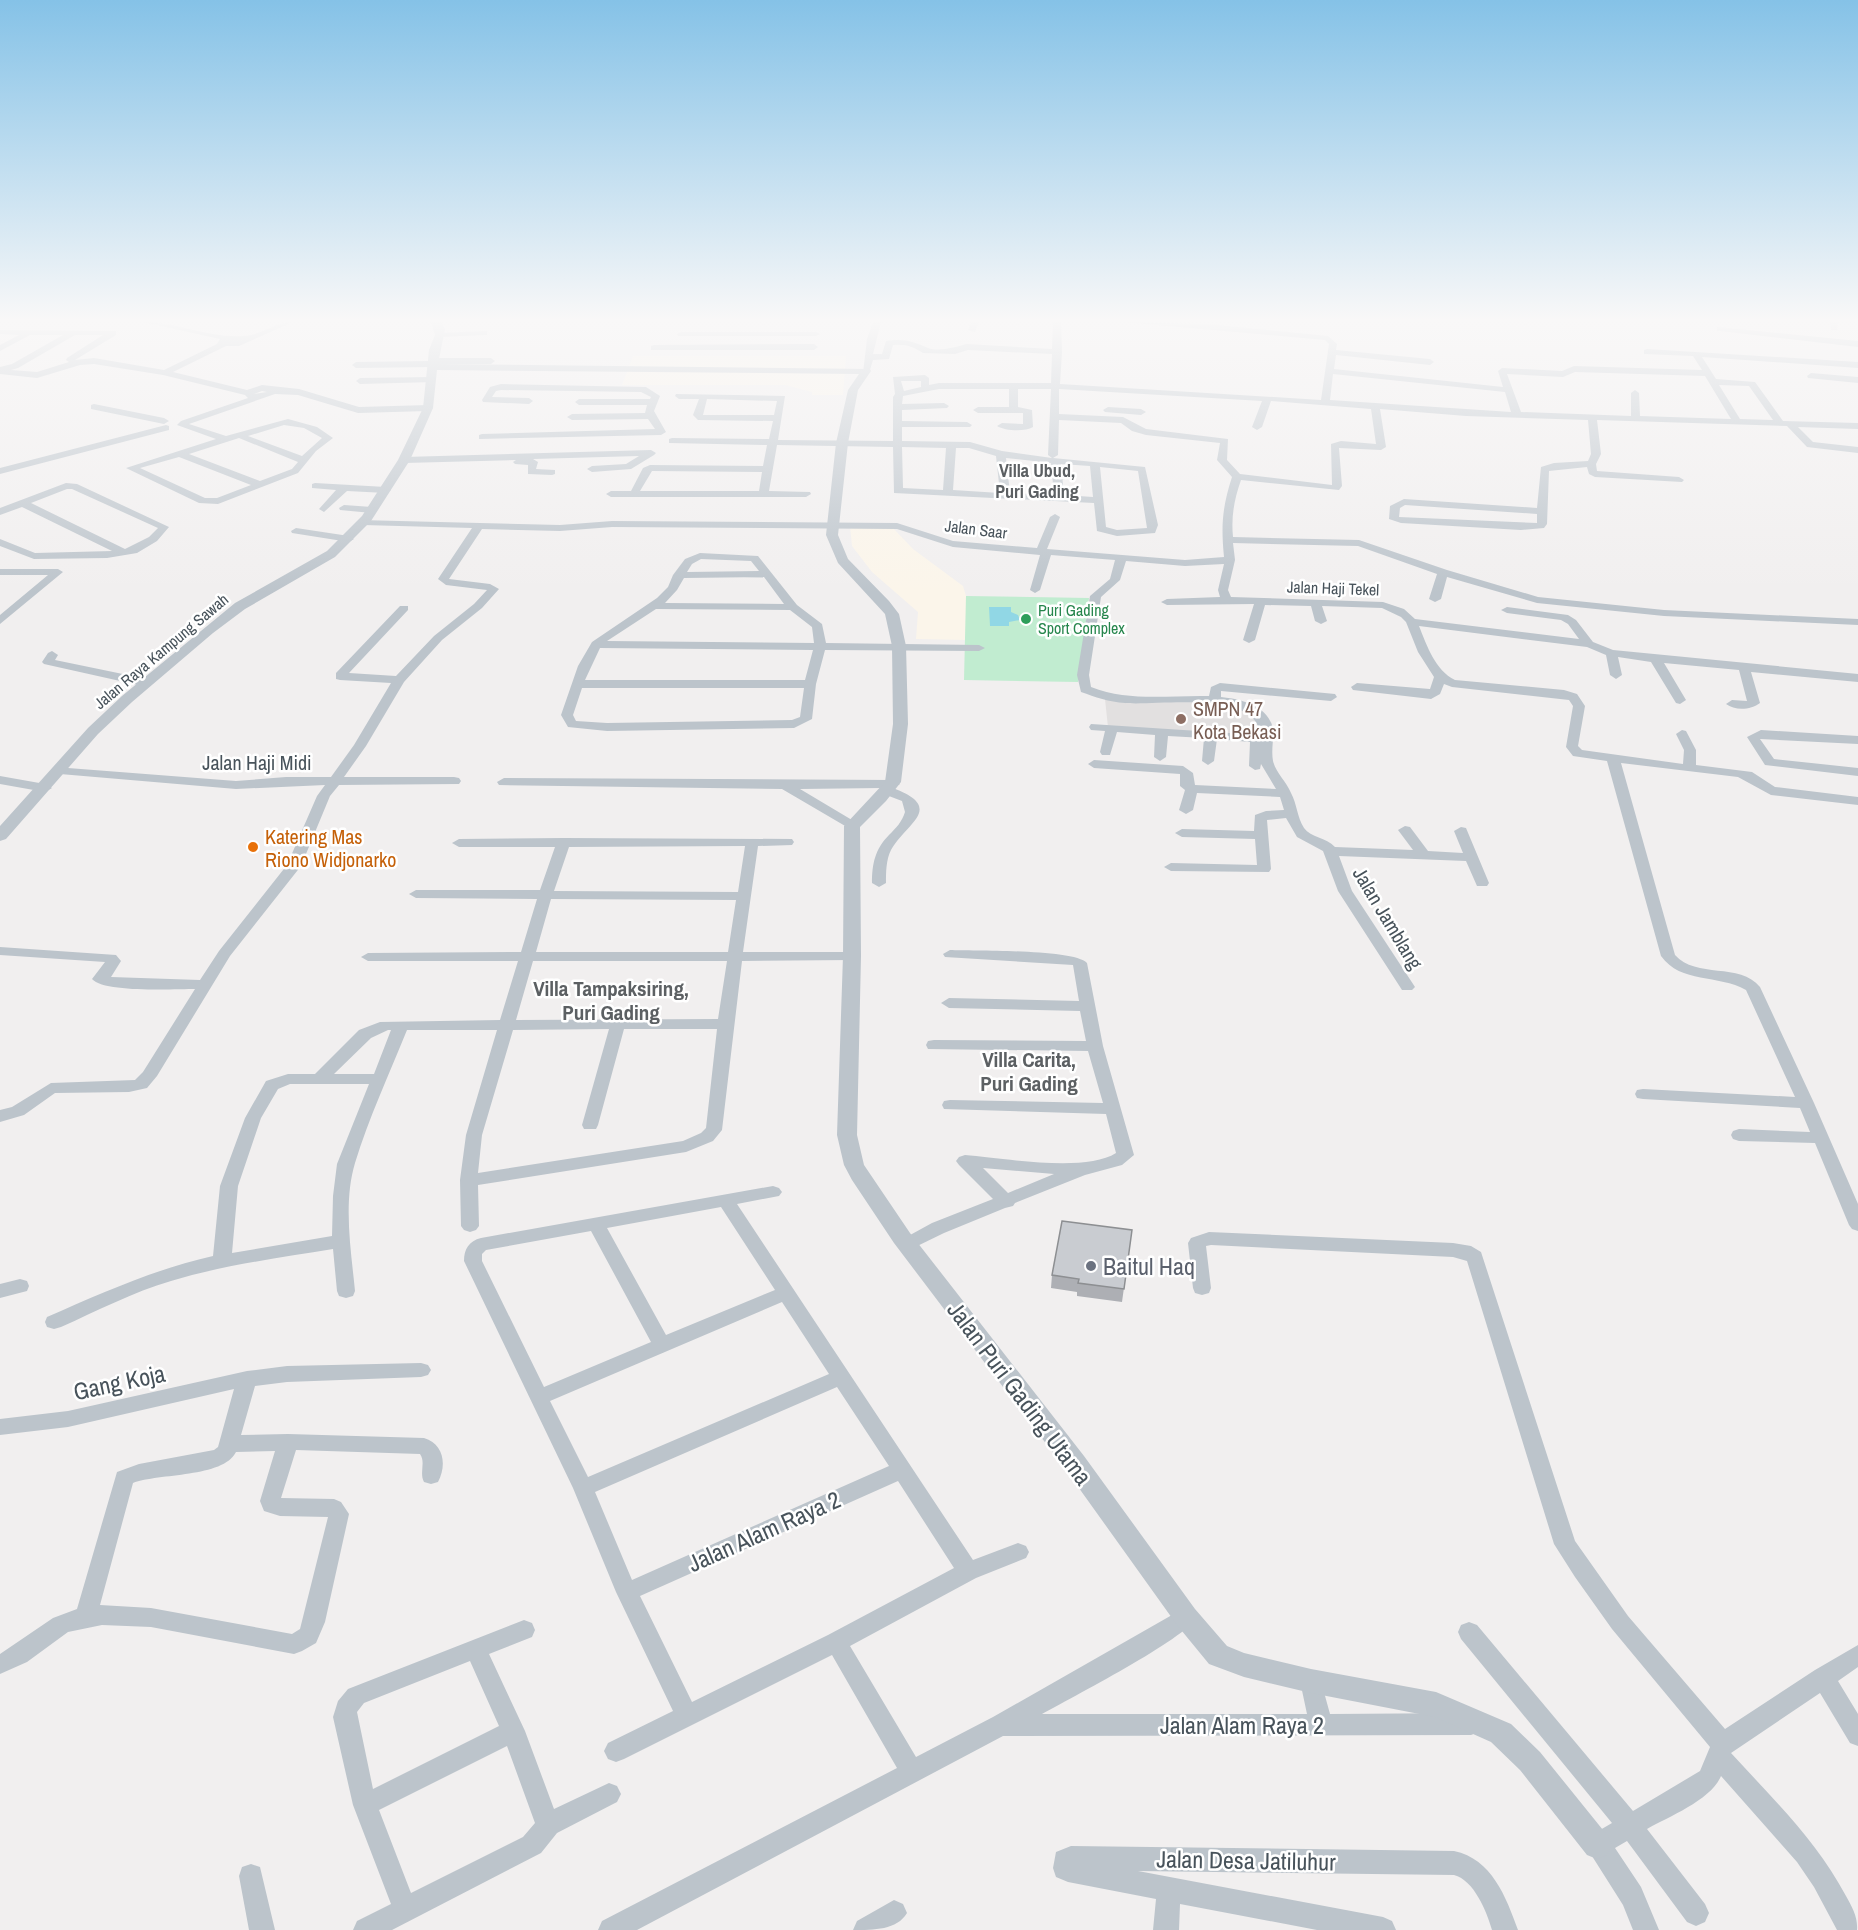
<svg xmlns="http://www.w3.org/2000/svg" width="1858" height="1930" font-family="'Archivo Narrow',sans-serif">
  <style>
    .commercial { fill: #fbf5ea }
    .education { fill: #e2e0e0 }
    .green { fill: #c1ecd0 }
    .water { fill: #91d7e5 }
    .lines { fill: none; stroke-linecap: round; stroke-linejoin: round }
    .minor { fill: #bcc4cb; fill-rule: evenodd }
    .tertiary { fill: #bcc4cb; fill-rule: evenodd }
    .wall { fill: #adafb4 }
    .building { fill: #c9ccd1; stroke: #8d8f92; stroke-width: 1.5 }
    .leisure-dot { fill: #2e9e5b; stroke: #fff; stroke-width: 2 }
    .education-dot { fill: #8d6e63; stroke: #fff; stroke-width: 2 }
    .food-dot { fill: #e8710a; stroke: #fff; stroke-width: 2 }
    .worship-dot { fill: #6b7280; stroke: #fff; stroke-width: 2 }
    .labels { text-anchor: middle; dominant-baseline: central; stroke-width: 5; stroke-linejoin: round; paint-order: stroke }
    .far-street-label { font-size: 16px; fill: #48535b; stroke: #fff }
    .far-leisure-label { font-size: 16px; fill: #27864d; stroke: #fff; text-anchor: start }
    .far-neighbourhood-label { font-size: 18px; font-weight: bold; fill: #5c6063; stroke: #fff }
    .education-label { font-size: 20px; fill: #785e54; stroke: #fff; text-anchor: start }
    .street-label { font-size: 20px; fill: #48535b; stroke: #fff }
    .food-label { font-size: 20px; fill: #c56008; stroke: #fff; text-anchor: start }
    .neighbourhood-label { font-size: 21px; font-weight: bold; fill: #5c6063; stroke: #fff }
    .near-worship-label { font-size: 24px; fill: #5b616d; stroke: #fff; text-anchor: start }
    .near-street-label { font-size: 24px; fill: #48535b; stroke: #fff }
  </style>
  <rect width="100%" height="100%" fill="#f1efef"/>
  <path class="commercial" d="M633,356H846L843,395H812V392L785,385H622Z
    M850,526L892,527L913,549L963,586L966,596V640L916,639L918,612L872,572L852,546Z"/>
  <path class="education" d="M1105,699L1229,703L1251,715L1257,723L1261,737L1108,727Z"/>
  <path class="green" d="M966,596L1089,598L1078,682L964,680Z"/>
  <path class="water" d="M989,607H1011V612L1018,615L1020,620L1009,622V626H990Z"/>
  <g class="lines">
    <path class="minor" d="M143,322C177,322 211,339 244,336C262,335 275,322 293,322L239,346H226L173,372L247,390L262,385L299,389L359,407L428,405L433,408L428,411L358,413L298,395L275,394L189,424L226,436L288,419L317,427L333,438L316,451L298,473L218,504L199,503L126,468L216,439L177,425L181,421L248,398L245,395L163,375L94,364L80,365L37,378L0,374V367L12,364L63,335H30L0,351V345L19,335L0,334V330L113,331H116V335L75,360L94,358L164,370L217,344L220,339ZM75,335H103L67,358L66,360L69,362L37,372L11,370L18,368ZM262,391L267,392L254,394ZM284,425L304,428L322,438L302,456L248,436ZM239,438L298,462L292,469L260,481L189,454ZM179,457L251,485L217,498H205L140,468Z
      M873,322H881L873,354H882L886,341C904,338 914,342 928,348C939,352 956,347 967,344L1052,349L1053,322H1061L1062,352L1060,384L1321,400L1329,344L1325,340L1122,322L1207,324L1328,336L1337,344L1336,350L1430,359L1434,362L1430,365L1336,355L1334,369L1503,387L1498,371L1502,368L1562,371L1574,366L1702,370L1693,356L1644,354V350L1647,349L1858,362V368L1702,357L1716,379L1755,382L1783,421L1858,423V429L1798,427L1813,442L1858,447V453L1807,447L1787,426L1597,420L1601,454L1596,464L1597,471L1679,477L1684,480L1682,482L1595,477L1589,474L1587,467L1549,471L1547,524L1544,528L1521,530L1401,523L1389,519L1390,506L1404,499L1537,508L1541,467L1554,463L1588,461L1591,454L1588,420L1466,416L1380,409L1386,447L1381,450L1339,448L1342,486L1339,490L1241,480C1234,500 1231,517 1233,537L1359,540L1447,570L1538,597L1664,610L1858,619V625L1664,616L1537,603L1447,577L1441,599L1435,602L1429,599L1437,574L1358,546L1233,543L1235,560L1228,590L1231,597L1383,602L1404,609L1415,619L1579,639L1568,624L1561,620L1507,613L1501,610L1507,607L1568,615L1576,620L1593,642L1613,650L1858,674V682L1751,672L1760,703C1751,710 1735,711 1726,704L1732,700L1747,701L1739,670L1664,663L1686,700L1680,704L1676,703L1651,662L1618,657L1622,675L1616,679L1610,675L1606,655L1587,647L1419,626C1427,646 1435,670 1455,680L1564,690L1577,694L1585,706L1578,746L1582,750L1683,764L1684,750L1676,734L1682,730L1686,731L1696,750V765L1752,772L1775,787L1858,797V805L1771,795L1738,777L1621,763L1675,955C1696,979 1740,962 1760,987L1814,1103L1858,1204V1231L1852,1229L1849,1225L1815,1143L1739,1141L1733,1139L1731,1135L1733,1131L1739,1129L1810,1132L1800,1108L1643,1099L1637,1098L1635,1094L1637,1090L1643,1089L1795,1097L1746,990C1718,974 1681,984 1661,956L1607,761L1573,756L1566,747L1573,706L1569,700L1452,687L1444,684L1440,694L1431,699L1353,690L1351,687L1357,683L1430,689L1434,677L1418,652L1406,622L1401,617L1382,608L1322,606L1327,621L1321,624L1315,621L1311,606L1265,605L1255,640L1249,643L1243,640L1254,604L1167,605L1161,602L1167,599L1220,597L1218,590L1224,564L1185,566L1126,561L1120,580L1101,597L1089,675L1091,687C1129,702 1169,695 1209,696L1211,687L1220,683L1335,694L1337,697L1331,701L1221,691V697C1241,699 1269,706 1273,729C1274,739 1271,750 1273,761C1276,773 1286,781 1291,793C1297,804 1297,817 1304,828C1311,838 1326,837 1335,847L1413,850L1398,830L1405,826L1410,827L1428,851L1463,853L1454,831L1461,827L1466,828L1489,883L1487,886H1477L1466,861L1339,856L1352,891L1415,987L1412,990H1402L1338,891L1323,851L1297,837L1286,818L1267,820L1271,869L1269,872L1171,871L1164,867L1171,863L1257,865L1255,839L1182,837L1175,833L1182,829L1254,831L1255,815L1266,811L1284,810L1280,797L1197,793L1193,810L1186,814L1179,810L1185,790L1180,786V774L1094,768L1088,764L1094,760L1183,766L1193,773L1195,785L1276,789L1261,764L1260,769L1255,770L1249,766L1250,742L1217,739L1214,761L1208,765L1202,761L1204,738L1168,736L1166,757L1160,761L1154,757L1155,735L1117,732L1110,755H1102L1100,752L1105,731L1091,730L1089,727L1091,724L1260,735C1258,689 1157,706 1125,703C1109,702 1095,697 1081,692L1077,675L1090,596L1110,579L1115,560L1051,555L1040,590L1035,593L1030,590L1040,555L953,547L897,529L612,527L560,531L482,529L449,579L490,584L499,589L482,608L442,640L404,682L366,746L344,777H454L459,778L461,781L459,784L339,785L330,796L301,866L230,956L157,1076L147,1088L129,1092L55,1093L24,1115L0,1122V1110L12,1107L51,1083L135,1080L143,1072L195,989C175,989 104,993 92,979L105,962L0,955V947L116,955L121,961L111,977L200,980L219,951L287,865L317,796L325,785L236,789L60,774L54,770L55,767L236,781L286,777H331L354,745L391,683L340,680L336,679V673L400,606H408V610L349,673L396,676L434,636L474,604L487,590L446,585L438,579L472,528L363,525L359,524V520L560,525L612,521L897,523L953,541L1037,548L1050,517L1055,514L1060,517L1047,549L1185,560L1224,557C1221,526 1222,508 1232,477L1217,460L1220,443L1146,435L1132,431L1121,423L1059,420L1058,455L1053,458L1145,467L1158,525L1155,533L1117,536L1097,531L1094,503L894,493L893,447L777,445L769,491L810,492L811,494L806,497H611L606,494L611,491H631L643,468L650,465L763,466L767,445L669,443V439L672,438L769,439L773,421L698,420L693,415L699,399H679L675,396L676,394L785,396L778,440L893,441V397L895,394L893,377L925,375L929,378V385L939,383H1051L1052,354L968,350L955,354L923,353C913,347 908,344 893,345L889,359L873,360L869,373H863L867,339ZM1575,372L1705,376L1731,419L1640,416L1639,393L1635,390L1631,393V416L1521,412L1507,374L1563,377ZM1333,374L1505,392L1511,412L1330,400ZM901,381H921V387L904,391ZM1719,385L1749,386L1773,420L1740,419ZM939,389H1009V407H978L973,410L978,413H1023V424L1002,423L997,426C1005,431 1025,432 1033,427L1032,410L1018,407V389H1051L1048,455L1052,458L1002,451L970,442L902,441V427H970L972,425L967,422L902,421V410L947,408L949,406L944,403L902,404L903,396ZM1059,389L1262,401L1252,427L1257,430L1262,427L1271,401L1371,409L1376,444L1341,441L1331,444L1332,485L1240,474L1227,460L1228,439L1146,429L1123,417L1059,414ZM707,399L777,401L774,415H703ZM902,447L946,448L943,490L903,488ZM956,448H969L996,456L1000,493L953,490ZM1006,458L1051,463L1054,495L1010,493ZM1061,464L1090,466L1093,497L1064,495ZM1100,467L1138,471L1147,528L1117,530L1106,527ZM652,471L762,472L759,491H640ZM1405,505L1537,514V523L1399,517L1400,508Z
      M971,322H979L975,332L968,330Z
      M1830,322H1838L1837,330H1831Z
      M1717,327L1858,341V347L1720,331H1717Z
      M487,331V335H484L440,337L436,335L440,333Z
      M681,332H816L820,334L816,336H678L677,334Z
      M654,345L814,344L818,347L814,350H651V346Z
      M433,358H491L495,361L491,364H437L433,367L356,368L352,365L356,362L429,361Z
      M1811,373L1858,377V383L1808,378L1807,376Z
      M431,377L434,378V382L360,384L356,381L360,378Z
      M501,384L646,387L660,396L654,411L666,432L661,435L479,439V435L482,434L655,429L648,419L572,420L567,417L572,414L645,413L647,405H579L575,402L579,399H650L651,397L641,392L501,390L496,391L492,397L529,398L533,401L529,404L483,402L482,400L490,387Z
      M94,404L164,418L169,421L164,424L91,409V405Z
      M1108,407L1141,409L1146,412L1141,415L1105,412L1103,410Z
      M166,425L169,426V430L0,474V468Z
      M651,450L656,453L654,455L631,469L592,472L587,469L592,466L626,464L639,456L533,459L538,462L536,469L555,470V474L552,475L528,474V465L515,464L513,462L516,460L404,463L399,460L404,457Z
      M66,483L77,484L169,527L157,541L137,553L107,558L34,559L0,546V539L35,553L112,551L22,507L0,515V508ZM67,489H72L158,528L149,537L125,549L31,503Z
      M315,483L386,487L391,490L386,493L347,491L324,512L319,509L336,490L312,488V484Z
      M344,505L372,507L377,510L372,513L340,510L339,508Z
      M296,528L349,536L354,539L349,542L292,533L291,531Z
      M700,553L758,556L797,605L822,624L826,643L979,645L985,648L979,651L825,650L816,684L812,719L794,728L607,731L568,727L561,715L578,666L592,642L657,598L668,587L673,575L685,559ZM701,559L751,561L759,571L687,572L692,564ZM764,577L784,604L665,603L677,590L684,578ZM656,609L790,610L812,627L814,643L607,641ZM600,648L813,650L805,680H585ZM582,688H804L800,717L792,720L607,723L576,721L573,715Z
      M0,569H58L63,572L0,624V615L48,575H0Z
      M52,651L58,655L55,660L147,679L153,683L147,687L44,664L42,662L48,653Z
      M1761,730L1858,736V744L1760,739L1774,759L1858,768V776L1765,765L1747,737Z
      M0,776L45,784L52,788L45,792L0,784Z
      M504,778L893,780L900,784L893,788C946,808 906,823 891,850C886,860 886,872 886,883L879,887L872,883C872,864 875,849 889,835C896,828 902,822 905,812L902,801L881,793V788L800,789L857,823L859,826L852,830L782,789L499,785L497,782Z
      M564,838L792,839L794,842L792,845L758,846L743,952H852L859,956L852,960L742,961L722,1130L713,1141L686,1152L478,1185L479,1226L476,1230L470,1232L464,1230L461,1226L460,1180L466,1135L497,1030H407C390,1072 368,1120 355,1163C343,1203 351,1250 355,1291L353,1296L346,1298L339,1296L337,1291L333,1249C278,1258 224,1265 171,1281C133,1292 97,1311 61,1327L54,1329L47,1327L45,1322L47,1317C102,1293 155,1269 213,1256L220,1186L245,1118L266,1081L288,1074H315L359,1030L380,1022L500,1020L518,961H368L361,957L368,953L521,952L537,899L416,898L409,894L416,890H540L555,847H459L452,843L459,839ZM745,846L738,892L554,891L569,847ZM551,899L736,900L728,952H536ZM533,961H727L718,1019L516,1020ZM609,1029L582,1125L584,1129H596L598,1125L624,1029H717L706,1128L701,1133L683,1141L478,1173L482,1135L513,1030ZM388,1030H391L374,1074H334L371,1038ZM290,1084H369L337,1164L333,1196L332,1236L232,1253L238,1186L261,1118L278,1089Z
      M950,950C974,951 1074,949 1087,963L1103,1046L1134,1155L1122,1165L1085,1175L1015,1203L1013,1206L1005,1208L944,1233L907,1251L901,1250L898,1245L901,1240L932,1223L993,1199L959,1165L956,1161L959,1157L965,1155C1003,1158 1085,1173 1116,1153L1106,1114L944,1109L942,1105L944,1101L950,1100L1103,1103L1088,1051L928,1049L926,1045L928,1041L934,1040L1086,1041L1080,1011L949,1008L941,1003L949,998L1079,1001L1073,965L945,957L943,954ZM983,1168L1054,1174L1008,1193Z
      M773,1186L779,1188L782,1192L779,1196L737,1204L973,1560L1018,1543L1026,1546L1029,1552L1026,1558L976,1578L850,1646L916,1757L993,1717L1186,1607L1194,1610L1197,1617C1187,1638 1069,1699 1042,1714H1307L1300,1681L1303,1674L1311,1671L1319,1674L1330,1714L1471,1713L1479,1716L1483,1724L1479,1732L1471,1735L1003,1736L637,1930H598L602,1921L897,1768L832,1655L624,1759L616,1762L608,1759L604,1751L608,1743L673,1711L616,1592L573,1488L464,1261C464,1249 469,1241 481,1238ZM721,1207L775,1290L666,1335L607,1228ZM591,1231L651,1342L544,1387L482,1261V1254L486,1250ZM782,1302L829,1374L588,1477L550,1401ZM837,1387L889,1466L632,1580L595,1492ZM898,1481L954,1568L828,1635L692,1702L640,1596Z
      M1209,1232L1453,1243L1471,1246L1481,1252L1575,1541L1628,1616L1725,1729L1815,1670L1858,1645V1667L1838,1681L1858,1714V1746L1850,1743L1820,1693L1731,1753C1773,1799 1816,1840 1846,1896C1852,1907 1858,1917 1857,1930H1837L1814,1887L1797,1862L1721,1776C1711,1800 1670,1816 1647,1829L1705,1904L1709,1913L1705,1922L1696,1926L1687,1922L1627,1841L1615,1848L1641,1887L1659,1930H1633L1623,1905L1585,1845L1588,1837L1612,1823L1461,1639L1458,1632L1461,1625L1469,1622L1477,1625L1633,1811L1700,1771L1710,1747L1612,1629L1575,1577L1554,1544L1467,1261L1453,1257L1211,1245L1206,1246L1211,1288L1209,1293L1202,1295L1195,1293L1193,1288L1188,1243L1191,1238Z
      M20,1279L27,1281L29,1286L27,1291L0,1298V1284Z
      M421,1363L428,1365L431,1370L428,1375L421,1377L287,1382L255,1386L241,1435L288,1434L424,1438C444,1444 447,1465 438,1482L431,1484L424,1482C419,1473 426,1462 420,1454L296,1450L281,1498L334,1499L341,1502L349,1514L325,1622L316,1643L302,1651L294,1654L151,1627L102,1625L68,1632L27,1662L0,1674V1654L53,1618L77,1609L117,1472L139,1464L214,1450L218,1447L234,1389L68,1427L0,1435V1419L68,1411L247,1371L287,1366ZM275,1451L260,1501L264,1511L280,1516L328,1517L300,1629L292,1634L151,1608L100,1605L133,1483C159,1473 223,1478 236,1452Z
      M524,1620L532,1623L535,1630L532,1637L489,1654L525,1731L554,1809L609,1783L617,1786L621,1794L617,1802L557,1833L541,1853L392,1930H353L357,1921L391,1904L353,1805L333,1717L338,1701L348,1689ZM470,1661L499,1726L373,1789L357,1712L364,1703ZM507,1746L535,1823L523,1837L411,1893L379,1810Z
      M1071,1846L1454,1851C1492,1859 1506,1897 1518,1930H1492C1487,1912 1474,1880 1454,1875L1138,1871L1383,1917L1392,1921L1396,1930H1317L1180,1904L1179,1930H1153L1156,1899L1068,1882L1056,1877L1053,1868L1056,1852Z
      M251,1864L260,1867L275,1930H249L239,1876L242,1867Z
      M894,1900L903,1904L907,1913C897,1930 874,1930 853,1930L857,1921Z"/>
    <path class="tertiary" d="M431,322H441L445,329L438,364L870,369L871,371L858,390L848,443L838,535L848,559L889,601L899,614L906,646L908,724L901,782L886,801L860,827L861,956L857,1135L864,1165L910,1233L1084,1456L1195,1609L1227,1646L1244,1653L1311,1669L1436,1692L1511,1724L1540,1752L1607,1835L1612,1845L1607,1855L1597,1859L1587,1855L1520,1770L1491,1742L1435,1717L1311,1693L1244,1677L1209,1664L1177,1625L1066,1470L894,1243L852,1180L844,1165L837,1135L843,956L844,826L885,782L893,724L892,646L885,614L838,563L826,535L836,443L848,390L859,374L437,370L433,408L410,460L371,521L335,557L245,609L213,633L132,702L98,734L6,839L0,841V826L88,728L122,696L235,603L327,551L362,516L398,460L423,408L429,350L435,335Z"/>
  </g>
  <path class="wall" d="M1132,1230L1122,1302L1077,1296V1292L1051,1288L1052,1275Z"/>
  <path class="building" d="M1062,1221L1132,1230L1124,1289L1078,1283L1079,1279L1052,1275Z"/>
  <linearGradient id="sky" x2="0" y2="1"><stop stop-color="#85c2e7"/><stop offset="0.54" stop-color="#f9f8f8"/><stop offset="1" stop-color="#f9f8f8" stop-opacity="0"/></linearGradient>
  <rect width="1858" height="593" fill="url(#sky)"/>
  <circle class="leisure-dot" cx="1026" cy="619" r="6"/>
  <circle class="education-dot" cx="1181" cy="719" r="6"/>
  <circle class="food-dot" cx="253" cy="847" r="6"/>
  <circle class="worship-dot" cx="1091" cy="1266" r="6"/>
  <g class="labels">
    <g class="far-street-label">
      <text transform="translate(976 529) rotate(7)">Jalan Saar</text>
      <text transform="translate(1333 588) rotate(2)">Jalan Haji Tekel</text>
      <text transform="translate(161 651) rotate(-40)">Jalan Raya Kampung Sawah</text>
    </g>
    <g class="far-leisure-label">
      <text x="1038" y="610">Puri Gading<tspan x="1038" dy="18">Sport Complex</tspan></text>
    </g>
    <g class="far-neighbourhood-label">
      <text x="1037" y="470">Villa Ubud,<tspan x="1037" dy="21">Puri Gading</tspan></text>
    </g>
    <g class="education-label">
      <text x="1193" y="708">SMPN 47<tspan x="1193" dy="23">Kota Bekasi</tspan></text>
    </g>
    <g class="street-label">
      <text x="257" y="762">Jalan Haji Midi</text>
      <text transform="translate(1388 918) rotate(59)">Jalan Jamblang</text>
    </g>
    <g class="food-label">
      <text x="265" y="836">Katering Mas<tspan x="265" dy="23">Riono Widjonarko</tspan></text>
    </g>
    <g class="neighbourhood-label">
      <text x="611" y="988">Villa Tampaksiring,<tspan x="611" dy="24">Puri Gading</tspan></text>
      <text x="1029" y="1059">Villa Carita,<tspan x="1029" dy="24">Puri Gading</tspan></text>
    </g>
    <g class="near-worship-label">
      <text x="1103" y="1266">Baitul Haq</text>
    </g>
    <g class="near-street-label">
      <text transform="translate(119 1382) rotate(-12)">Gang Koja</text>
      <text transform="translate(1020 1393) rotate(53)">Jalan Puri Gading Utama</text>
      <text transform="translate(764 1531) rotate(-24)">Jalan Alam Raya 2</text>
      <text x="1242" y="1725">Jalan Alam Raya 2</text>
      <text transform="translate(1246 1860) rotate(1)">Jalan Desa Jatiluhur</text>
    </g>
  </g>
</svg>
